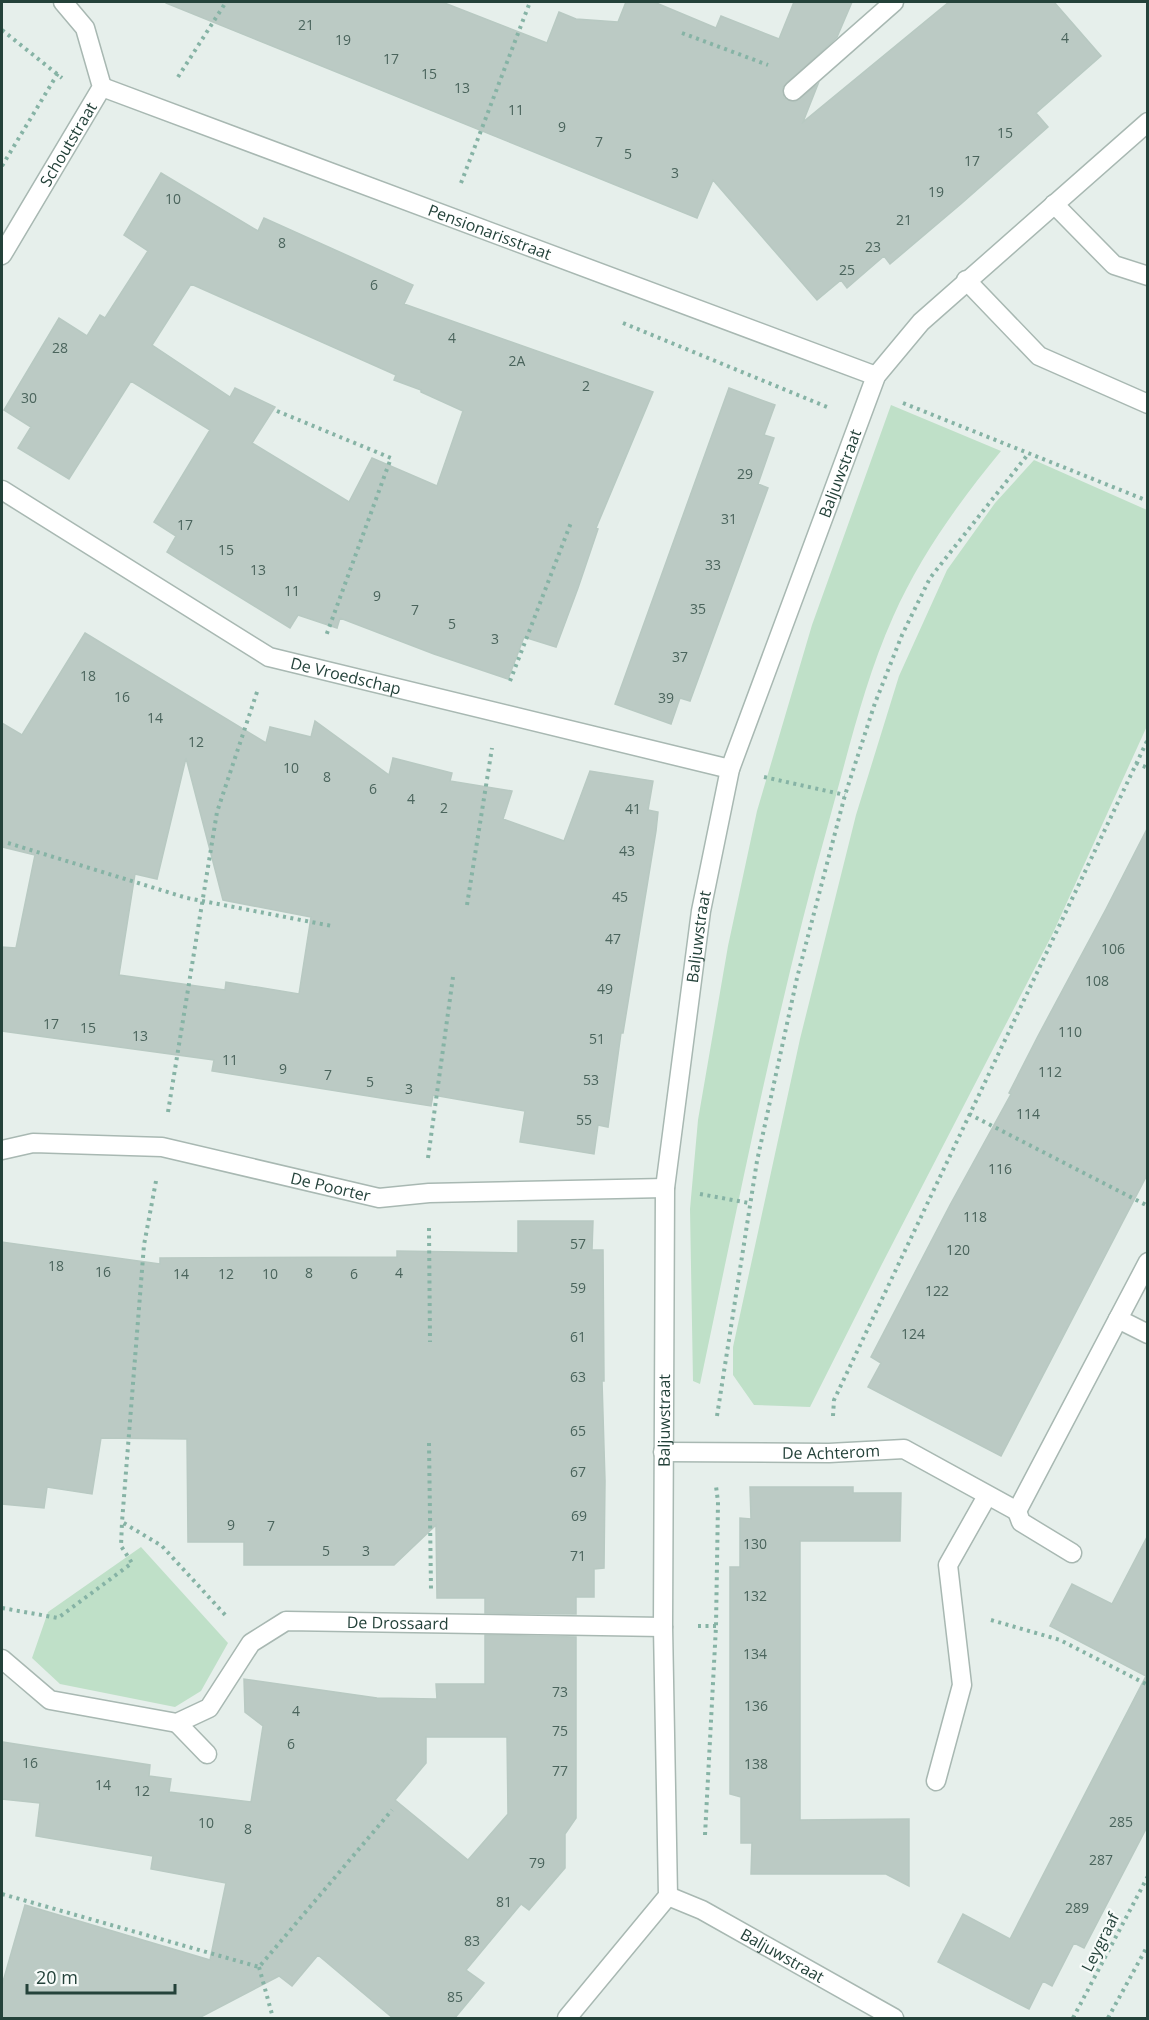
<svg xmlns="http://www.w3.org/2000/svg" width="1149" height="2020" font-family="'Open Sans',sans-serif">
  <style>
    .green { fill: #bfe0c8 }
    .building { fill: #bbcac4; stroke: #b8c9c2; stroke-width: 1.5; fill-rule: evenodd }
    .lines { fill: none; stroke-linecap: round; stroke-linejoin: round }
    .minor-casing { stroke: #a8b8b2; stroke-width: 21 }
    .path { stroke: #86b3a5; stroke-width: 4; stroke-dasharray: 3 4.5; stroke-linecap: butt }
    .minor { stroke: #fff; stroke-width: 18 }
    .labels { text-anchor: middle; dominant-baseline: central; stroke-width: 4.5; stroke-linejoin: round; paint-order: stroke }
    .number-label { font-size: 14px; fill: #4a645c }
    .street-label { font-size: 16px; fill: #24423a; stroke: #f7fbf9 }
  </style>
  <rect width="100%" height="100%" fill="#e6efeb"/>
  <path class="green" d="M891,405L1001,451C959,502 920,556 893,617C864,682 848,753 829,821C777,1007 740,1195 700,1384L693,1381L690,1209L698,1120L728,946L757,811L812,625Z
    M1034,460L1147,510V726L1053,933L882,1264L810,1407L754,1405L733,1375V1347L800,1039L856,815L899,676L947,570L995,503Z
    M141,1547L228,1643L201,1691L175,1707L60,1684L32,1658L48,1612Z"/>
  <path class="building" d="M166,2H442L547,43L559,12L576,19L618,22L626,2H654L716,28L721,16L779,39L794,2H852L837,37L783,87L784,98L795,102L818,84L803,122L949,2H1054L1101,56L1036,113L1048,127L962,203L890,264L884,256L847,288L841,280L817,300L713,180L697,218L166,3Z
    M161,173L258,231L264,218L413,285L404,304L653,392L596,528L598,529L578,588L556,647L524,637L508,679L434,654L340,618L337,628L298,615L290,628L183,562L167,552L176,536L154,522L210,430L131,381L69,479L18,448L31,427L4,410L59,318L87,336L100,315L105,318L148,251L124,235ZM191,284L396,375L394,380L421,390V392L463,411L437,486L372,458L349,502L252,443L275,407L235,388L230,397L152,345Z
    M729,388L775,405L764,435L774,438L758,484L768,488L690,701L680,698L671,724L615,704Z
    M85,633L266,743L270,727L311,737L315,721L389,775L393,758L452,773L450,781L512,791L503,819L564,841L590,771L653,781L648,810L658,812L656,831L623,1033H621L608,1127L598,1125L594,1154L520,1142L525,1111L433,1095L431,1106L387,1099L212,1071L214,1060L2,1031V947L16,948L35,855L2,847V723L22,735ZM186,758L223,900L311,917L299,994L226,982L225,990L119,975L135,874L157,879Z
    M1148,827V1173L1001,1456L868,1387L881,1363L871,1357L950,1205L1011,1094L1009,1093L1038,1036L1106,909Z
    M518,1221H593L592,1250H603L604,1381H602L605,1481L604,1568L594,1569V1597H576V1614L485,1613V1598H437L436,1525L394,1565H244V1542H188L187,1439L101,1438L92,1494L47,1487L44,1508L2,1504V1242L160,1264V1258L397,1257V1251L518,1253Z
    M750,1487H853V1493H901L900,1541H800V1820L909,1819V1886L886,1874H751L752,1843H741V1797L730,1794V1567H740V1518L751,1519Z
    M1148,1535V1825L1084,1948L1074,1943L1052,1986L1043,1981L1029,2009L938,1962L963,1914L1010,1939L1146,1676L1050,1626L1072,1584L1112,1604Z
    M485,1635L576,1637V1818L565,1834V1868L529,1910L521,1904L466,1970L484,1983L454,2019H394L318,1955L292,1986L279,1976L197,2019H2V1985L25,1905L210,1960L226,1883L151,1869L153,1856L36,1836L40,1803L2,1799V1742L150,1765L149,1776L171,1779L169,1792L251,1802L263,1726L245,1712L244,1679L377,1698L437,1699L436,1684H485ZM426,1737H507L508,1814L468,1860L395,1800L426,1763Z"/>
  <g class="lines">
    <g class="minor-casing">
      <g id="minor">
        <path id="s1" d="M102,87L876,376"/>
        <path d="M793,91L894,2"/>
        <path d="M1054,204L1114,265L1148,276"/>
        <path id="s2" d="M2,255L102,87L85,28L63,2"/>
        <path d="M966,280L1039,356L1148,404"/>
        <path id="s3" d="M2,490L269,657L730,769"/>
        <path id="s4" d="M2,1150L33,1143L162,1147L379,1198L429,1193L665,1188"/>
        <path d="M1118,1319L1148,1334"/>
        <path id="s5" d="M663,1452L829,1453L904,1449L1017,1511"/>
        <path d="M1017,1511L1148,1262"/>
        <path d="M1017,1511L1021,1522L1072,1553"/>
        <path id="s6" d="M2,1659L50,1700L177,1723L209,1708L251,1643L286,1621L663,1627"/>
        <path d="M177,1723L207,1754"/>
        <path d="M936,1781L962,1685L948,1565L987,1496"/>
        <path id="s7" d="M668,1896L702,1910L894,2018"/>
        <path id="s8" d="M567,2018L668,1896L663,1627L665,1188L701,911L730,769L876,376L921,322L1148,122"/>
      </g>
    </g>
    <path class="path" d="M2,30L62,78
      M682,33L768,65
      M178,77L226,2
      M2,166L58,73
      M461,183L530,2
      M623,323L827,407
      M903,403L1148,501
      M277,411L391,458L326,636
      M510,681L572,520
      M1136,763L1148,768
      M764,777L845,795
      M8,843L187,898L332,926
      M467,905L492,748
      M168,1112L217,812L258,689
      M969,1114L1148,1206
      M428,1158L453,977
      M156,1181L144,1245L122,1522L162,1546L228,1618
      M700,1194L749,1203
      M429,1228L430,1342
      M717,1416L757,1161L797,978L845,795L875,703L902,635L930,578L1029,453
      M833,1416L834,1400L1148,739
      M429,1443L431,1590
      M2,1608L58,1618L132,1563L121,1546L122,1522
      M991,1620L1060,1640L1148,1685
      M698,1626H716
      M705,1835L716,1626L718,1502L716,1486
      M2,1894L259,1967L392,1810
      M259,1967L273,2018
      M1073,2018L1148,1876
      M1108,2018L1148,1945"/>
    <use href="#minor" class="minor"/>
  </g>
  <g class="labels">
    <g class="number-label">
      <text x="306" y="24">21</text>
      <text x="1065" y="37">4</text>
      <text x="343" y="39">19</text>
      <text x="391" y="58">17</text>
      <text x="429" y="73">15</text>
      <text x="462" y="87">13</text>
      <text x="516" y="109">11</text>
      <text x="562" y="126">9</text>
      <text x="1005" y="132">15</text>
      <text x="599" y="141">7</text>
      <text x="628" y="153">5</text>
      <text x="972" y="160">17</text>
      <text x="675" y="172">3</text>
      <text x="936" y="191">19</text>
      <text x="173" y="198">10</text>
      <text x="904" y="219">21</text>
      <text x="282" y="242">8</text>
      <text x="873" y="246">23</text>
      <text x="847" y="269">25</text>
      <text x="374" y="284">6</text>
      <text x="452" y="337">4</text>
      <text x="60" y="347">28</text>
      <text x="517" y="360">2A</text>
      <text x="586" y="385">2</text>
      <text x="29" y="397">30</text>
      <text x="745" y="473">29</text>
      <text x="729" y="518">31</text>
      <text x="185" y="524">17</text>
      <text x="226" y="549">15</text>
      <text x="713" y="564">33</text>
      <text x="258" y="569">13</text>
      <text x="292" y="590">11</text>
      <text x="377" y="595">9</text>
      <text x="698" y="608">35</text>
      <text x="415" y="609">7</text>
      <text x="452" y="623">5</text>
      <text x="495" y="638">3</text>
      <text x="680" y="656">37</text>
      <text x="88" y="675">18</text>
      <text x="122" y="696">16</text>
      <text x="666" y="697">39</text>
      <text x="155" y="717">14</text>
      <text x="196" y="741">12</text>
      <text x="291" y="767">10</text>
      <text x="327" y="776">8</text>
      <text x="373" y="788">6</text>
      <text x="411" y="798">4</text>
      <text x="444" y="807">2</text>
      <text x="633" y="808">41</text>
      <text x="627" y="850">43</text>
      <text x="620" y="896">45</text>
      <text x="613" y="938">47</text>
      <text x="1113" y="948">106</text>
      <text x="1097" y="980">108</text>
      <text x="605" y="988">49</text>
      <text x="51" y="1023">17</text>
      <text x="88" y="1027">15</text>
      <text x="1070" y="1031">110</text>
      <text x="140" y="1035">13</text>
      <text x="597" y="1038">51</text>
      <text x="230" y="1059">11</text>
      <text x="283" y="1068">9</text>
      <text x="1050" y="1071">112</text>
      <text x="328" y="1074">7</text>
      <text x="591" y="1079">53</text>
      <text x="370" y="1081">5</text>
      <text x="409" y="1088">3</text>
      <text x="1028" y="1113">114</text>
      <text x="584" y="1119">55</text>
      <text x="1000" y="1168">116</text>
      <text x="975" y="1216">118</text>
      <text x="578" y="1243">57</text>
      <text x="958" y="1249">120</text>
      <text x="56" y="1265">18</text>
      <text x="103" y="1271">16</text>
      <text x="309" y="1272">8</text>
      <text x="399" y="1272">4</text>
      <text x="181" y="1273">14</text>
      <text x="226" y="1273">12</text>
      <text x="270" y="1273">10</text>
      <text x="354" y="1273">6</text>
      <text x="578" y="1287">59</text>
      <text x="937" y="1290">122</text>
      <text x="913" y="1333">124</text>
      <text x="578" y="1336">61</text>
      <text x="578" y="1376">63</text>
      <text x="578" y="1430">65</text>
      <text x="578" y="1471">67</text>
      <text x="579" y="1515">69</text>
      <text x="231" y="1524">9</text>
      <text x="271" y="1525">7</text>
      <text x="755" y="1543">130</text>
      <text x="326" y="1550">5</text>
      <text x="366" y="1550">3</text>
      <text x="578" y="1555">71</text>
      <text x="755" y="1595">132</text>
      <text x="755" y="1653">134</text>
      <text x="560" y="1691">73</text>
      <text x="756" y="1705">136</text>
      <text x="296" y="1710">4</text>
      <text x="560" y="1730">75</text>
      <text x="291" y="1743">6</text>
      <text x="30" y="1762">16</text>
      <text x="756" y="1763">138</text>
      <text x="560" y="1770">77</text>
      <text x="103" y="1784">14</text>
      <text x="142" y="1790">12</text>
      <text x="1121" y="1821">285</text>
      <text x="206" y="1822">10</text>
      <text x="248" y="1828">8</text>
      <text x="1101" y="1859">287</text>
      <text x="537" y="1862">79</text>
      <text x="504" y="1901">81</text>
      <text x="1077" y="1907">289</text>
      <text x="472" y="1940">83</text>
      <text x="455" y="1996">85</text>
    </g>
    <g class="street-label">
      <text stroke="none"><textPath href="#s2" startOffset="129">Schoutstraat</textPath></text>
      <text stroke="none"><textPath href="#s1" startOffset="414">Pensionarisstraat</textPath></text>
      <text stroke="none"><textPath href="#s8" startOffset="1606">Baljuwstraat</textPath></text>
      <text stroke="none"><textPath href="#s3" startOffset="394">De Vroedschap</textPath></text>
      <text stroke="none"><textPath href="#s8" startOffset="1120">Baljuwstraat</textPath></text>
      <text stroke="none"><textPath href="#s4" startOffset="334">De Poorter</textPath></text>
      <text stroke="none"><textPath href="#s8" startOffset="634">Baljuwstraat</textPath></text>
      <text stroke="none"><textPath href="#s5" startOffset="168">De Achterom</textPath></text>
      <text stroke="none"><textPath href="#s6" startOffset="458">De Drossaard</textPath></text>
      <text transform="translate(1100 1942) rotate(-63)">Leygraaf</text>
      <text stroke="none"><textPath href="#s7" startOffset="129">Baljuwstraat</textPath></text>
    </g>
  </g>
  <rect width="1149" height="2020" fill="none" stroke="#24423a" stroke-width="6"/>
  <path d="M27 1984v9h148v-9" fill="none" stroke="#24423a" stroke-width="3"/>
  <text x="36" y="1984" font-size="18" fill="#24423a" stroke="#f7fbf9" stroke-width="4.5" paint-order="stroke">20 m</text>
</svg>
